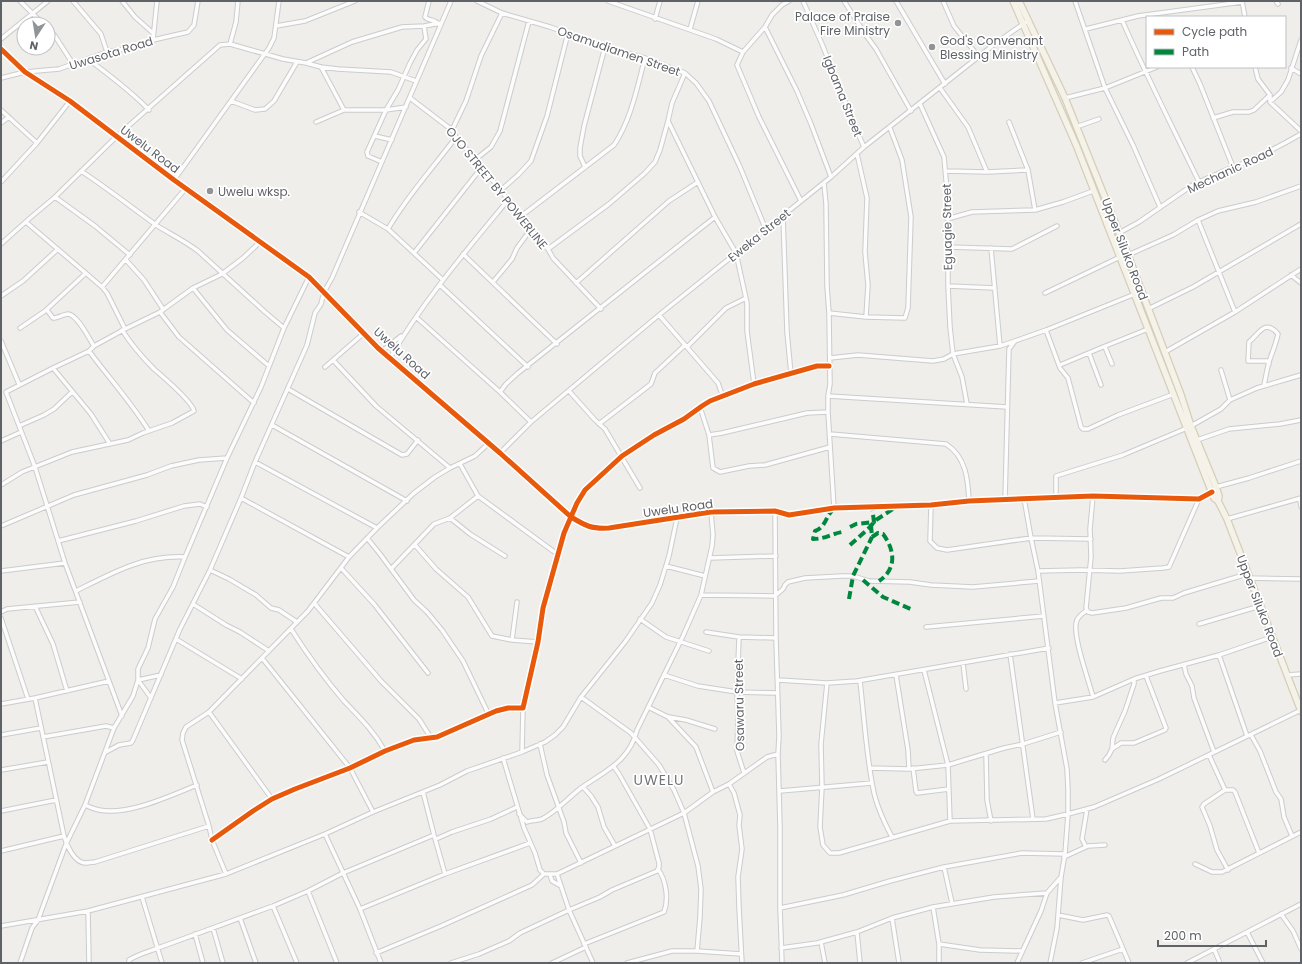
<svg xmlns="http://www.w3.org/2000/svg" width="1302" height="964" font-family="Poppins,sans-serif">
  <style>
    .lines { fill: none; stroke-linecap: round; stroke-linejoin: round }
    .minor-casing { stroke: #cbcccc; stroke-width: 5.5 }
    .tertiary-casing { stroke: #cbcccc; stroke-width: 6 }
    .primary-casing { stroke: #d7ceb8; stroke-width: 8 }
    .minor { stroke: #fdfcfc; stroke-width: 3.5 }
    .tertiary { stroke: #fdfcfc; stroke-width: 4.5 }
    .primary { stroke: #f4f2e9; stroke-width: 5.5 }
    .quiet { stroke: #00873e; stroke-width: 4; stroke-dasharray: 8 4; stroke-linecap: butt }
    .cycleway-casing { stroke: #fff; stroke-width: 8 }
    .cycleway { stroke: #e8590c; stroke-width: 5 }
    .poi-dot { fill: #919496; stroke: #fff; stroke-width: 1.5 }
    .labels { text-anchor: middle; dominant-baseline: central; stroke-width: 3.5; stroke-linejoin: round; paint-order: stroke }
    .poi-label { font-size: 12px; fill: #5f6368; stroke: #fff; text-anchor: start }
    .street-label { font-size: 12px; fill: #5f6368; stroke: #fff }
    .quarter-label { font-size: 14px; letter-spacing: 1px; fill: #70757a; stroke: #fff }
  </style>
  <rect width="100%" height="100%" fill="#efeeea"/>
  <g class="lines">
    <g class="minor-casing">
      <path id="minor" d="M20,1L43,24
        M73,1L101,34L107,52
        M122,1L135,17L153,33
        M429,1L425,17C428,21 435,19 438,24
        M477,1L502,13L550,27L605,47L645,58L685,73L696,83L709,101L740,167L766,230
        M608,1L716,39L743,52
        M789,1L782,5L772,15L765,27L743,52L737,65L759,117L801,201
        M803,1L822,44L856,129L864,147
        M844,1L865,34L876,49L911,111
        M896,1L945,84
        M943,1L954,26L979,57
        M1075,1L1105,88L1133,145L1160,207
        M1242,1L1245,17
        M1276,1L1278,4
        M655,19L660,1
        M1122,20C1146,75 1173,128 1199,182
        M276,26L305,21L355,1
        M765,27L797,91L811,124L831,177
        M48,29L55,36L73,64
        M690,29L698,1
        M1086,29L1138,16L1242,2
        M1,39L48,1
        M153,40L157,1
        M230,44L236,22L238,1
        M88,59C109,75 130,90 149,110
        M306,63L321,67L338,69L391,72L416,81
        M321,67L344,110
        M1192,67L1200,84L1233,167
        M1255,67L1258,79L1270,95V102L1301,131
        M1291,68L1301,74
        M685,73L672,103L668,121L715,217L736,253L747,303V331L754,384
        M1,78L25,72L59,69L107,52L130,48L153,40L188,32L194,25L198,1
        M940,88L968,127L987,172
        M410,98L452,130L456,137L501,190L520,217L548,249L553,258L601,309
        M1065,98L1105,88L1157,67
        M231,101L255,110L265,109L274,101L297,62
        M1270,102L1281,92L1288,80L1301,40
        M920,104L944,157L948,202V286L950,327L953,354L962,377L967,404
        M1,110L37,143
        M1213,118L1233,112H1249L1254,110L1270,95
        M316,122L344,110H386L406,107
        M1009,122L1028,170L1035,210
        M1,123L9,117
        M1076,127L1099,119
        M452,130L466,101L481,56L502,13
        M375,136L392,140
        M857,154L867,198L865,252L868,285L866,317
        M476,159L491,147L500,131L529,21
        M382,162L368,156L367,152L386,110L398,90L410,63L417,50L426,39L424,26
        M585,167L580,156V148L584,126L605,47
        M81,171C107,188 131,207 156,225C170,234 185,241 198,251L265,312L284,328
        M946,171L987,172L1028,170
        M174,180L269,48L274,38L279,1
        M1,182L37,143L70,101
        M824,183L826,204L827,286L829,313L830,384L828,396V412L834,508
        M501,190L518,175L531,161L547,116L568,33
        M55,197L95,226L130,255
        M359,212L388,229L443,280
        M783,216L787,332L791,374
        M520,217L614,145C631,120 637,88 645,58
        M947,219L972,212L1035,210L1063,202L1093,191
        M1198,220L1235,312
        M26,222L102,287L107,293L125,329
        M388,229C407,196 433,168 456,137
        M1119,233L1139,222L1194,184L1233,167L1250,161L1285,143L1301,134
        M1,244L30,218L55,197L116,137L220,45L230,44L283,59L306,63L352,42L402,27L424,26L441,23
        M948,247L1012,249L1057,226
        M991,248L1000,346
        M548,249L609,204L645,173L655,162L660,150L668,121
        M414,253L482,167
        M463,254L557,344
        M1128,255L1173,235L1198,220L1218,211L1256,202L1301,186
        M126,260L144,280L163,309
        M1291,275L1301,283
        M493,282L512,259L517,248L531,229
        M576,283L669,201L698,182
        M440,285L528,367
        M948,286L995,288
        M102,287L186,188
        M193,288L227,330L269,366
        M1045,293L1120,257
        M1,296L23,281L58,249
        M1148,309L1193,287L1301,224
        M47,310L53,318C58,318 64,314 68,314C78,315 89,339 94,346
        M160,312L179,337L254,403
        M829,313L866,317L905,318L908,308L911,217L902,160L890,128
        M659,315L718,383L723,397
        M416,317L500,392L506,384L518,373L715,217
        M20,328L45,311L86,273
        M1046,330L1060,368L1068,378L1081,427L1083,429H1088L1118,415L1174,394
        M1,341L19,384
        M687,347L726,308L746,298
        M1103,347L1148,329
        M89,351C109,378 131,402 149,431
        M382,351L401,336
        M1165,352L1235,312L1301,269
        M1089,353L1101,385
        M390,358C423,301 466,251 508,200
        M830,358L858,355L933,361L944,359L953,354L1000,346L1015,341
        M333,360L376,406L450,468
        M1060,365L1103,347H1105L1112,364
        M325,367L364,333
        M53,368L91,414L110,444
        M1221,370L1230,400
        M1264,385C1266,377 1267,367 1270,359C1273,350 1276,344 1278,334C1265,318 1259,334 1249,342L1248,361H1267L1269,364
        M288,389L402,455L407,454L418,440
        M569,391L595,420L605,429L640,488
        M500,392L531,422
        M828,396L1007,407
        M700,407L709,435L713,468L720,472L749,466L765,465L830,447
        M599,424L651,384L655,373L685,345
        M272,425L407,501
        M19,426L44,415L54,409L72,392
        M1191,426L1221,409L1230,400L1257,388L1301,375
        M830,434L946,444C966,457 968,479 969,501
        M709,435L722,433L807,413L828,412
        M1197,440L1229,429L1280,424L1301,420
        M1,441L21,432
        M500,453L531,422L659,315L831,177L864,147L996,43L1029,20
        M255,462L377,528
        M460,464L478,496L553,551L558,554
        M1,485L22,472L72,452L128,440L143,433L172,423L194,411C192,401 163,377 154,369C142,357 131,344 122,330
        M1216,487L1249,478L1301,461
        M1093,496L1090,529L1091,557L1086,608L1088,612L1092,613L1126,608L1161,598H1173L1184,593L1247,574
        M241,498L349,557
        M1024,498L1031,538L1038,571L1055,703L1067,769L1068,789V814L1065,854L1061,877L1057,928L1050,963
        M1056,498V476L1123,455L1187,428
        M1300,499L1301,507
        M1005,500L1009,349L1015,341L1046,330L1135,294
        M931,505L930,541L937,548L947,550L1031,538L1091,539
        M775,511L776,638L779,736L778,754L780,827V908L782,963
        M450,518L470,534L505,556
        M1227,519L1301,498
        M1,526L74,495L147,475L171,466L199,460L227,458
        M367,538L380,554L414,600L427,612L442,630L463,661L489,715
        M58,541L136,521L184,506L200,504L207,507
        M415,545L436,569L468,597L492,636L512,640L538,642
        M710,558L776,556
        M666,566L705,576
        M341,568L374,604L428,673
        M391,569L434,524L450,518L478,496
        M210,570L229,579L256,595L271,608L279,610L297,622
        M1,571L65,563
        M1038,571L1081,570L1120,571L1163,568L1169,567L1199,499
        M1248,578L1301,579
        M76,591C112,573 143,555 185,557
        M701,595L775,596L783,589L785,585L788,582L805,578L842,576H853L869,581L910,582L931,585L973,587L1039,581
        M314,603L381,681L419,719L431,738
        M193,604L226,625L240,632L269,651
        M35,606L53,644L67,691
        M1086,611C1083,613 1079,616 1077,620C1071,633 1089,681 1093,697
        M1,612L7,609L80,602
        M1,618L28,699
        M640,619L666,637L709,651
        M1199,624L1260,606
        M926,627L1044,616
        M291,629C307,654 324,678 344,701C360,718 373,730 385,751
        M706,632L739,637L776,638
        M739,637L737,692L738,717L737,751L744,773
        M176,639L242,679
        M512,640L517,602
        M1010,654L1033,819
        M1219,655L1247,736
        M262,658L350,768L373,812
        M963,663L966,689
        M1184,665L1186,674L1192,686L1194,698L1214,752
        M924,670L948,765L950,821
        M664,675L698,686L737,692L777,693
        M896,675L908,750L909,769
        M1287,675L1301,674
        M778,680L827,683L857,681L1049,648
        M860,681C864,716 866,753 873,788C876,805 884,822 892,837
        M827,683L821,744L822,787L820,827L823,845L830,853H839L950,821L1046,819L1068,814L1094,807L1159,779L1301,710
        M581,697L631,733L659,765L674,790L684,813L698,866L701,889L700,917L697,951L741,954
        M35,698L64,836C67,846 74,862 85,863C88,863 92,862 95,862L209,826
        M151,698L138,680L161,675
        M1055,703L1093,697L1134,679L1160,671L1219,655L1272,637
        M1,704L35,698L109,681
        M648,707L668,717L696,747L713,792
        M209,712L272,799
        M122,716L65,563L35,467L6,392L53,368L89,351L94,346L125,329L160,312L193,288L222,274L243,258L260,242
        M669,717L686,720L715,729
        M1,735L41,728
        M1251,735L1260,751L1276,792L1281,799L1284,817L1292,836
        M43,737L106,726L114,728
        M540,744L547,775L564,822L566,833L581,863
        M1112,749L1121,743H1134L1165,730L1166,728L1146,676
        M106,752L119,745L131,743L133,740L180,629L210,570L241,498L255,462L307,345L315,313L321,304L324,292L332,278L451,1
        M522,752L523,708
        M986,754L987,800L991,821
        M1209,755L1225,790L1204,804L1202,807L1210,826L1217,850L1228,870
        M503,758L524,828L535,853L540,870L544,874
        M1105,760L1109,755L1112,749L1113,738L1125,711L1134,684V679
        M870,768L909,769L948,765L1004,748L1023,744L1061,732
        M913,768L916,791L917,793L949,789
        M1,770L48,762
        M729,784L734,793L740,815L739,825L742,849L738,877L739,908L742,963
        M583,787L591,796L598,807L604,827L615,846
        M1225,790H1233L1235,792L1259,853
        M780,791L872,783
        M423,792L434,835L445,874
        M85,805C89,807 94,809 99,810C127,816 170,796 197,785
        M1,811L56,800
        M519,814L527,822C532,820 537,821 542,819C556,812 568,798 581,788C605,771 629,762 637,730L683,636L701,595L712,546L713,535L711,512
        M325,834L360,909L381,963
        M436,839L452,832L491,819L517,807
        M212,840L253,811L272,799L295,789L350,768L385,751L414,740L437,737L496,711L508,708H523L538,642L543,608L564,533L577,503L585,490L622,456L654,435L684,419L702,406L710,401L754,384L817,366H829
        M1086,847L1082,839L1087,809
        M1,851L64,836
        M1064,857L1088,846L1105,845
        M1195,864L1212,872H1222L1301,832
        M944,867L952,903
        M226,874L212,840L209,826L182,740L183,733L186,727L209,712L308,611L349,557L377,528L414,493L435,477L450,468L475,456L489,443
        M557,874L569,910L593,963
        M550,875L552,881L561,886
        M308,891L337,963
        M142,897L162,963
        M273,906L297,963
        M933,907L939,944V963
        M780,908L843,895L890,881L944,867L1022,853L1065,854
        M360,909L445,874L530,843
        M88,911L89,963
        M1281,914L1293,931L1301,949
        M1058,915L1083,920L1107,915L1109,916L1129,963
        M240,918L256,963
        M892,918L899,963
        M1,926L88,911L226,874L325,834L373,812L440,785L467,771L522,752L545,742L555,735L563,727L581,697L625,642L652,603L660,585L669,556L677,518
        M213,928L223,963
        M857,932L860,963
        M1247,932L1263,963
        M195,934L203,963
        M821,942L825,963
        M584,944L664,912C669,899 666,880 658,869
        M939,944L980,950L1022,951
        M781,948L817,943L857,932L892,918L933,907L994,897L1047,893
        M1214,949L1220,963
        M376,953L441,926L532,885L544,874H557L684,813L713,792L729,784L767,757L778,754
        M20,963L32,928L38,920L66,844L85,805L114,728L133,696L138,680V669L148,648L155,619L173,587L185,557L227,458L261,387L284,328L309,277
        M129,963V960C136,955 150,951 158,948L273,906L308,891L343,873L434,835
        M451,963L479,954L509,941L520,933L569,910L600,897L612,890L657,871L659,867V863L650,829L619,774L614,767
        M552,963L586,947
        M627,963L672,951H697
        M1017,963L1041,911L1047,893L1061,877
        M1082,963L1123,949
        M1187,963L1301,904"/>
    </g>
    <g class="tertiary-casing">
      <path id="tertiary" d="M1,49L25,72L70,101L174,180L309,277L378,348L500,453L571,517C586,526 591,529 609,528L711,512L775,511L789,515L834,508L931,505L969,501L1093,496L1199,499L1212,492"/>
    </g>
    <g class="primary-casing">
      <path id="primary" d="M1013,1L1077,147L1214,498L1218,501L1227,519L1301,711
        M1019,1L1065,98L1128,255L1181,395L1191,426L1216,487L1219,496L1218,501"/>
    </g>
    <use href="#minor" class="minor"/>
    <use href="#tertiary" class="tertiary"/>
    <use href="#primary" class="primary"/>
    <path class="quiet" d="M834,508C832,511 829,514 828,516C825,522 822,529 815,531L813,539C825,539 831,534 842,532
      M871,525L872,537L878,533L883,534C895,550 897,569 879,581
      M850,527L856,524L874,522L872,507
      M850,545L868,529L876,520L896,507
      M863,580L883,597L913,610
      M849,599L853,576L872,537"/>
    <g class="cycleway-casing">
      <path id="cycleway" d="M1,49L25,72L70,101L174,180L309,277L378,348L500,453L571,517C586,526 591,529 609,528L711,512L775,511L789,515L834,508L931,505L969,501L1093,496L1199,499L1212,492
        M212,840L253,811L272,799L295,789L350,768L385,751L414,740L437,737L496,711L508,708H523L538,642L543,608L564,533L577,503L585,490L622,456L654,435L684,419L702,406L710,401L754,384L817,366H829"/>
    </g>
    <use href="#cycleway" class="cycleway"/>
  </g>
  <g class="poi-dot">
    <circle cx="898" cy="23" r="4"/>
    <circle cx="932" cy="47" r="4"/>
    <circle cx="210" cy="191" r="4"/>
  </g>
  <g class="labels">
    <g class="poi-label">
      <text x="890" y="16" text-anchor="end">Palace of Praise<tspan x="890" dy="14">Fire Ministry</tspan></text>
      <text x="940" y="40">God's Convenant<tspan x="940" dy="14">Blessing Ministry</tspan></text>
      <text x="218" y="191">Uwelu wksp.</text>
    </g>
    <g class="street-label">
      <text transform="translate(619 51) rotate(19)">Osamudiamen Street</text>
      <text transform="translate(111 53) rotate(-17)">Uwasota Road</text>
      <text transform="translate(843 96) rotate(68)">Igbama Street</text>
      <text transform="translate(150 149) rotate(37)">Uwelu Road</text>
      <text transform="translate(1230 170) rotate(-25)">Mechanic Road</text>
      <text transform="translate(497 188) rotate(51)">OJO STREET BY POWERLINE</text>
      <text transform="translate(947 227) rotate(-91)">Eguagie Street</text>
      <text transform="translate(759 235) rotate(-39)">Eweka Street</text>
      <text transform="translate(1125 249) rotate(69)">Upper Siluko Road</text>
      <text transform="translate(402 353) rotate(42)">Uwelu Road</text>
      <text transform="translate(678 508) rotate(-8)">Uwelu Road</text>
      <text transform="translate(1260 606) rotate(69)">Upper Siluko Road</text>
      <text transform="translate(739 705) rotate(-91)">Osawaru Street</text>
    </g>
    <g class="quarter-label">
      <text x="659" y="780">UWELU</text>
    </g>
  </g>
  <rect width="1302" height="964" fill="none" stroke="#5f6368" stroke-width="4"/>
  <rect x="1146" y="16" width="140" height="52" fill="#ffffff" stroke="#bfc1c3"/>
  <rect x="1154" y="29" width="20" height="6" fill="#e8590c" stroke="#bfc1c3"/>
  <text x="1182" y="36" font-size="12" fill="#5f6368">Cycle path</text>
  <rect x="1154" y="49" width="20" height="6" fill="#00873e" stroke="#bfc1c3"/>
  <text x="1182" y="56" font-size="12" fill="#5f6368">Path</text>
  <g transform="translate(36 36) rotate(192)"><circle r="19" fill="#ffffff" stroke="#bfc1c3"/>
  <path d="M0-3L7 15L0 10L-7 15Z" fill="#919496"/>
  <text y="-6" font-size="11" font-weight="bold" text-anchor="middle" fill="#5f6368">N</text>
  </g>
  <path d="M1158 940v6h108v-6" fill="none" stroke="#5f6368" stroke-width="2"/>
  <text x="1164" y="940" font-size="12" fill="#5f6368" stroke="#ffffff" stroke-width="3" paint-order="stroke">200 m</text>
</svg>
